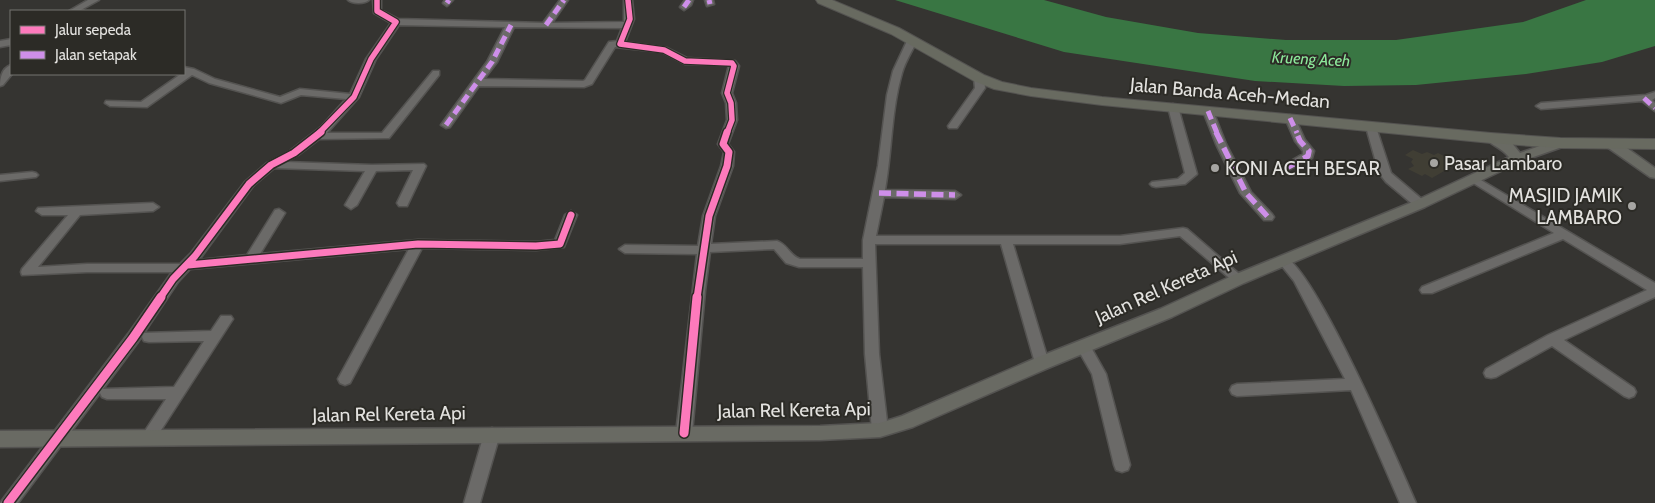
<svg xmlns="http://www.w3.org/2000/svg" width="1655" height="503" font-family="Cabin,sans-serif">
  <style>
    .built { fill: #403e34 }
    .water { fill: #397643 }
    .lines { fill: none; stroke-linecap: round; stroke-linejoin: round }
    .minor-casing { stroke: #545351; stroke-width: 3 }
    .major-casing { stroke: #545351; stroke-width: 3 }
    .highway-casing { stroke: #545351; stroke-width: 2 }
    .minor { fill: #6b6a68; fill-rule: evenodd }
    .major { fill: #696a63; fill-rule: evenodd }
    .highway { fill: #686a60; fill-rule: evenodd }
    .quiet-far1 { stroke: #ce8fe9; stroke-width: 5; stroke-dasharray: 9 5; stroke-linecap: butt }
    .quiet { stroke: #ce8fe9; stroke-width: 5.5; stroke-dasharray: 12 5.5; stroke-linecap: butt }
    .cycleway-far2-casing { stroke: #2c2b26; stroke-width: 8 }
    .cycleway-far1-casing { stroke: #2c2b26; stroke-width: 10 }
    .cycleway-casing { stroke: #2c2b26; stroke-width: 12 }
    .cycleway-far2 { stroke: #fd7abc; stroke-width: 5.5 }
    .cycleway-far1 { stroke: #fd7abc; stroke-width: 7 }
    .cycleway { stroke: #fd7abc; stroke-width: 9 }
    .poi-dot { fill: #a6a5a2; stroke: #2c2b26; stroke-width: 2 }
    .labels { text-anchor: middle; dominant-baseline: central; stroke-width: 4; stroke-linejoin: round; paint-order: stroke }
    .far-water-label { font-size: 16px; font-style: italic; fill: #8de99b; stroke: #2c2b26 }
    .street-label { font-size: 19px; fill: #e3e2df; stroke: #2c2b26 }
    .poi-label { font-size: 19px; fill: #e3e2df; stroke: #2c2b26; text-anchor: start }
  </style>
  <rect width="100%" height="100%" fill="#353431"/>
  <path class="built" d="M1413,150L1422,154L1427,152L1434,155L1438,153L1458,163L1432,178L1425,174L1422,176L1408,169L1414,166L1411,162L1413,159L1405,155Z"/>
  <path class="water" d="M895,0H1044L1106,17L1198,33L1286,40H1396L1523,22L1586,0H1655V46L1602,62L1526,74L1416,85L1344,86L1255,81L1064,52Z"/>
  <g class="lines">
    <g class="minor-casing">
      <path id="minor" d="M88,0H99L79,11H69Z
        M348,0H369C365,4 352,4 348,0Z
        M373,0H381V10L398,19L543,23L560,0H568L552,23L624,22V0H632L634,19L625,42L667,48L687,58L735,61L739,66L732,93L736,103L737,120L728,144L734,152L733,166L715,216L711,244L777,241C787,244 790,256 800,259H863V240L878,166L887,95L893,71L907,41L912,38L917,41C912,51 905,62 902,73C891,111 892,151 885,190L955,191L961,195L955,199L884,197L876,236H1120L1183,228L1187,229L1245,279L1244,282H1234L1180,236L1120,244H1013L1049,363L1047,367L1042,368L1037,367L1035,363L1001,244H875L879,354L888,430L885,434L880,436L875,434L872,430L865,354L863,267H799L786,263L774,249L710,252L705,291L692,433L689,437L684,439L679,437L676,433L697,254L625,253L619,249L625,245L698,246L703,216L721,166L724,152L718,144L727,120L726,103L722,93L729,65L685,64L662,52L615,47L592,84L584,87L479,86L450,127L446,128L441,125L487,62L505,27L399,25L376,59L359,97L327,133H382L433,71H439V75L389,138L319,139L298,155L285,162L372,165L424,164L426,166L407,206H399L397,203L413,170L376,171L357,205L351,209L345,205L365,171L274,168L253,186L199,260L247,255L275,210L279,209L285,213L260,254L418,240L536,242L555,240L565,215L571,211L577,215L564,247L536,250L422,248L350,383L345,385L340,383L338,379L409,249L190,269L178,282L138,342L103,389L174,387L204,341L149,342L144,341L142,337L144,333L211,331L221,316H231L233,319L231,322L154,441L149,443L144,441L141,437L166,399H107L102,397L100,393L18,503H0L128,334L172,272H87L22,275L21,272L22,269L68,215H42L36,211L38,208L153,203L159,207L153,211L80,215L38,267L87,264H180L191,253L245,182L267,163L290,151L321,127L346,99L301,95L281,103L209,83L192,75L147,107L110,106L105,103L106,101L141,102L181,74H184V67L194,69L215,79L280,97L300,89L350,94L366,59L391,23L374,13ZM514,27L622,28L617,41L609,42L585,80L583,81L484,79L497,62Z
        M445,0H453L447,6L443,3Z
        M685,0H693L691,5L684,10L680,7Z
        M705,0H713L714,4L707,6Z
        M11,39V45L0,47V41Z
        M11,65L12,74L3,85L0,86C0,78 2,68 11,65Z
        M979,75L984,78L985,88L957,128H949L948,126L975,88L974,78Z
        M1655,92V98L1652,100L1655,103V111L1642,101L1541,109L1536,106L1541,103L1646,95Z
        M1173,104L1178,107L1197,174L1185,184L1156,187L1152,186L1150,184L1152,182L1178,179L1185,173L1168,107Z
        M1208,108L1213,111L1226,144L1251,192L1272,214L1274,217L1272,220H1264L1240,193L1216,144L1203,111Z
        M1290,115L1295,118L1305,140L1314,151L1312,158L1288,170L1282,167L1284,165L1303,154V151L1295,141L1285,118Z
        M1371,124L1376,127L1391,173L1424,201L1426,204L1424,207H1416L1386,182L1379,173L1366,127Z
        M32,172L36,173L38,175L36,177L0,181V175Z
        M1474,176L1655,283V297L1564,340L1634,388L1636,392L1634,396L1629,398L1624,396L1552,346L1496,377L1491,378L1486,377L1484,373L1486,369L1548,335L1647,290L1563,239L1432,293H1422L1420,290L1422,287L1554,233L1470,181L1468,179Z
        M1283,256C1313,264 1400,466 1416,503H1400L1351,390L1237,396L1232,394L1230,390L1232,386L1237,384L1345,379L1294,281L1277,260Z
        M1083,341L1088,342L1106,374L1130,465L1128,470L1122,472L1116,470L1114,465L1092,374L1076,346L1078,342Z
        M492,428L497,430L500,434L480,503H464L484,434L487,430Z"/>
    </g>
    <g class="major-casing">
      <path id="major" d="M1491,134L1511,142L1520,153L1560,139L1566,143L1565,146L1522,161L1425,207L1244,283L1172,317L1048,368L913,427L880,437L820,440L0,447V431L820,426L880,423L902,416L1036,358L1160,309L1234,275L1415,201L1509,157C1501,147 1492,146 1485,138Z
        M1612,140L1617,141L1655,168V178L1650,177L1607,147L1606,144Z"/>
    </g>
    <g class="highway-casing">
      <path id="highway" d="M816,0H832L899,28L984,75L1002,82L1031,88L1102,97L1491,133L1560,138L1655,139V149L1560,148L1491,143L1102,105L1031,96L994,89L974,81L891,34L818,3Z"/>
    </g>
    <use href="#minor" class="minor"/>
    <use href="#major" class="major"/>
    <use href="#highway" class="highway"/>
    <path class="quiet-far1" d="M709,0L710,4
      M447,3L449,0
      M684,7L689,0
      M546,25L564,0
      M1644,98L1655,108
      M1208,111L1217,133
      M1290,118L1297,133
      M446,125L492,62L511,25"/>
    <path class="quiet" d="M1216,132L1246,193L1268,217
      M1288,167L1308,156L1309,151L1300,141L1296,132
      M879,193L955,195"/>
    <g class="cycleway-far2-casing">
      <path id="cycleway-far2" d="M628,0L630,19L620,44L664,50L685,61L732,63L734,66L727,93L731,103L732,120L727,133
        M319,133L354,97L371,59L396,22L377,11V0"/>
    </g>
    <g class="cycleway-far1-casing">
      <path id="cycleway-far1" d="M188,265L418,244L536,246L560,244L571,215
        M160,298L173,279L195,256L249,184L271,165L294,153L321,132
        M697,298L709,216L727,166L729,152L723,144L727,132"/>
    </g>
    <g class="cycleway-casing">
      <path id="cycleway" d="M684,433L697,297
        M8,503L133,338L161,297"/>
    </g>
    <use href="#cycleway-far2" class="cycleway-far2"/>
    <use href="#cycleway-far1" class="cycleway-far1"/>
    <use href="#cycleway" class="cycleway"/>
  </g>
  <g class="poi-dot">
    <circle cx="1434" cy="163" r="5"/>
    <circle cx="1215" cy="168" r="5"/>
    <circle cx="1632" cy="206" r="5"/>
  </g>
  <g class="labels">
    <g class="far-water-label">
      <text transform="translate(1311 59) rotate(3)">Krueng Aceh</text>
    </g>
    <g class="street-label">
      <text transform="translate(1230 93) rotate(5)">Jalan Banda Aceh-Medan</text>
      <text transform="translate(1166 287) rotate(-24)">Jalan Rel Kereta Api</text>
      <text transform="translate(794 410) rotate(-1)">Jalan Rel Kereta Api</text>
      <text transform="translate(389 414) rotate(-1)">Jalan Rel Kereta Api</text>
    </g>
    <g class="poi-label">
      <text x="1444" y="163">Pasar Lambaro</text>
      <text x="1225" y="168">KONI ACEH BESAR</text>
      <text x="1622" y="195" text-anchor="end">MASJID JAMIK<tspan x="1622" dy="22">LAMBARO</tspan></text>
    </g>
  </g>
  <rect x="10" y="10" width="175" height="65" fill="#2c2b26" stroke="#757470"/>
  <rect x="20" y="26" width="25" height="8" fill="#fd7abc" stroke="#757470"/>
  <text x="55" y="35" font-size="15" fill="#e3e2df">Jalur sepeda</text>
  <rect x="20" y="51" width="25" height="8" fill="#ce8fe9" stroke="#757470"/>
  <text x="55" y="60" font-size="15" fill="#e3e2df">Jalan setapak</text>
</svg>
